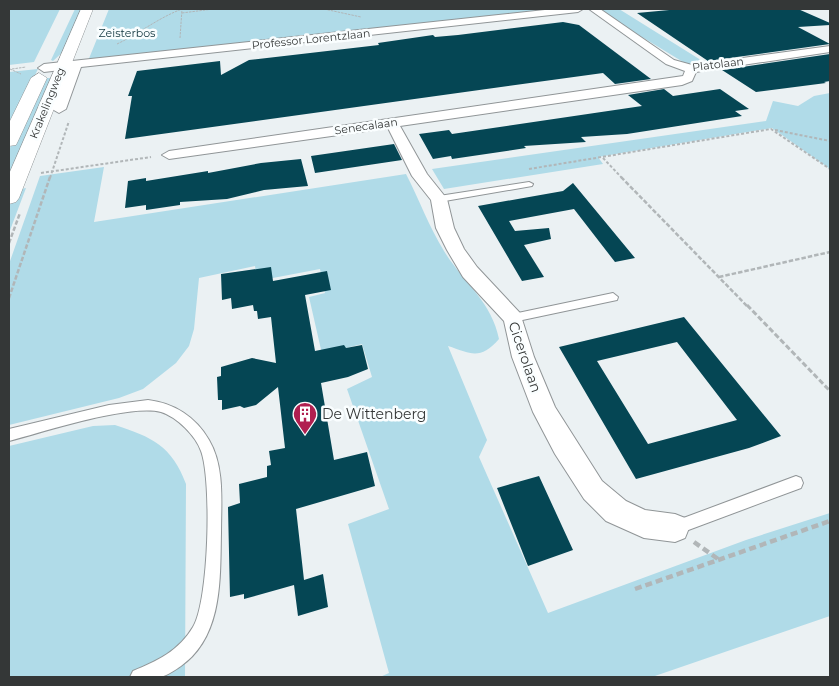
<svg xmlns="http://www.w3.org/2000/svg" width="839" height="686" font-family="Montserrat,sans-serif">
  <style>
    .green { fill: #b0dbe8 }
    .building { fill: #054654; fill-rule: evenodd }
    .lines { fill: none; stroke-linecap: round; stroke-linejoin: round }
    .service-casing { stroke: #909597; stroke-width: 2 }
    .minor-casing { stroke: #909597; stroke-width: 2 }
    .primary-casing { stroke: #909597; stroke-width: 1 }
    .path-far4 { stroke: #b1b6b8; stroke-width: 1; stroke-dasharray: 2.5 1; stroke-linecap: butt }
    .path-far3 { stroke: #b1b6b8; stroke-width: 2; stroke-dasharray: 3 2; stroke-linecap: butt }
    .path-far2 { stroke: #b1b6b8; stroke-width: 2.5; stroke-dasharray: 4.5 2; stroke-linecap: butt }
    .path-far1 { stroke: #b1b6b8; stroke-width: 3; stroke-dasharray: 5.5 2.5; stroke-linecap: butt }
    .path { stroke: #b1b6b8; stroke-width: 4.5; stroke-dasharray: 7 4; stroke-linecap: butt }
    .service { fill: #fff; fill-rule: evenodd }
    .minor { fill: #fff; fill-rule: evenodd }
    .primary { fill: #fff; fill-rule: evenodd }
    .labels { text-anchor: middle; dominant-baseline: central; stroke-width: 5; stroke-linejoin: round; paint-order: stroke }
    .far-park-label { font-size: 11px; fill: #0e333c; stroke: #fafeff }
    .far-street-label { font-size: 11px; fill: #343737; stroke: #fafeff }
    .street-label { font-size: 14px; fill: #343737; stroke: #fafeff }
    .poi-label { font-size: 14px; fill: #343737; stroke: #fafeff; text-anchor: start }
  </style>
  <rect width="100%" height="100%" fill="#ebf1f3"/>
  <path class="green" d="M9,9H60L34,62L9,65Z
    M75,9H83L65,50L53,61L51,60Z
    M109,9H568L88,61Z
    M596,9H619L704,62L688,65Z
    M38,69L9,128V72Z
    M45,78H54L9,182V150L36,91Z
    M830,93V169L772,128L598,157L603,164L444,189L432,169L766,121L773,101L798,106L814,96Z
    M104,167L94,222L406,174C419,199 429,227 444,251C463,282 492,302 499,339C480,361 470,353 448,346L487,440L479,457L548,613L746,540L830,513V616L652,677H380L389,673L348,524L389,509L347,389L372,377L362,344L322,354L309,297L325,293L320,269L257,281L255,266L199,278L194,329L189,346L176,363L143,389L119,398L9,425V264L40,176Z
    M26,188L9,233V206L16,190Z
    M115,425C152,437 172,446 186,484L185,677H9V446L93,426Z"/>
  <path class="building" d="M680,9H798L830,23V25L798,27L830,44L708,61L637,13Z
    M563,22L579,25L651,79L615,84L603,73L125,139L131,102L132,96H128L137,71L220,61L221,75L249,60L379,45L378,43L433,35L435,37L458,35Z
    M830,54V81L824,82L826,83L756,92L722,70Z
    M664,89L673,96L720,89L749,109L735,111L742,116L627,134L581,137L586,142L524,146L526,148L452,159L451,156L433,159L419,134L449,130L452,134L642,106L628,95Z
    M394,144L402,160L315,173L311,156Z
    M301,159L308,186L264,190L227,199L180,202V205L146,210V205L125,208L128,181L146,178V181L208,171V173L261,163Z
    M573,183L635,258L615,262L574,209L509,221L515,231L549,228L551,239L524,245L544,277L522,281L478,206L563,191Z
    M271,267L273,281L327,271L331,290L305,295L315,351L344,345L346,348L362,345L368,369L348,377L321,383L334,460L367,452L375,486L296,509L304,580L323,574L328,607L298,616L294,585L244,599V594L230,597L228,507L240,503L239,484L267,477V466L271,465L269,451L285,448L278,387L256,405L244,408L240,406L222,410V400H218L217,377L221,376V367L252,358L276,363L271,317L258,319L257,311H254L253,305L232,309L231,298L222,300L221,274Z
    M684,317L781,436L749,448L636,479L559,347ZM677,342L737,420L648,444L597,361Z
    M539,476L573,550L528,566L497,488Z"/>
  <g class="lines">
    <g class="service-casing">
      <path id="service" d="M529,182L533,184L532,186L439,202L435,199L439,196Z
        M613,293L618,297L617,300L513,322L508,318L513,314Z
        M148,400C174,403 196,417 209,440C225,467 221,503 221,533C220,579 223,636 181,666C175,670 168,675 161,677C152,679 140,677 130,677L133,671C157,661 179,651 193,627C209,601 212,480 201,451C196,436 177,417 161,412C128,404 44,432 9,441V429L109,405Z
        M796,476L801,478L803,483L801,488L675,535L670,533L668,528L670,523Z"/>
    </g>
    <g class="minor-casing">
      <path id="minor" d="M554,9H583L578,12L81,67L66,109L59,113L52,109L69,69L44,72L38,68L44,64Z
        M589,9H600L674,60L692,65L830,46V52L696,72L692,81L682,85L400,126L427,174L447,199L454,228L464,249L477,267L520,313L534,357L555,407L602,481L626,501L645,510L675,514L685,518L689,528L685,538L675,542L644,538L606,521L584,499L555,454L533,412L512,357L504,321L463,277L447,250L436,228L431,200L412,176L388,128L169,159L162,155L169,151L683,76L685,71L666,64Z"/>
    </g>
    <g class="primary-casing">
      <path id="primary" d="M81,9H93L19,198L16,202L9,204V174Z
        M39,73L47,78L18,141L16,145L9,146V123L31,78Z"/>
    </g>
    <path class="path-far4" d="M324,9L361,17
      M182,13L213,9
      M180,38L182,9
      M117,44C140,33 158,18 182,9
      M10,69L21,74
      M12,69L26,67"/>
    <path class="path-far3" d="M775,130L830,141
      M603,158L622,178
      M529,169L771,129L830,169
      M41,173L151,157
      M50,178L69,121"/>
    <path class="path-far2" d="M621,177L748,307
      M9,243L20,213
      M719,277L830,252
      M9,298L50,177"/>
    <path class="path-far1" d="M747,305L830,391"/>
    <path class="path" d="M694,542L718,559
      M635,589L830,521"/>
    <use href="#service" class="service"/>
    <use href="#minor" class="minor"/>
    <use href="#primary" class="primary"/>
  </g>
  <defs>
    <g id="building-pin" transform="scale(1.25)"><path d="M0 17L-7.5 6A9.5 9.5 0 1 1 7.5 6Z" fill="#b01f50" stroke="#fafeff"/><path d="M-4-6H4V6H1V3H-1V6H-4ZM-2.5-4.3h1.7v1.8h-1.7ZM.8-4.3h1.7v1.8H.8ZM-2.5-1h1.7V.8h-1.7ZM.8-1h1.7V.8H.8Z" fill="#fff"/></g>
  </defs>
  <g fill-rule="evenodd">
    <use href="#building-pin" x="305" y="414"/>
  </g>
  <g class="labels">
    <g class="far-park-label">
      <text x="127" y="33">Zeisterbos</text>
    </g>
    <g class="far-street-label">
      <text transform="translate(311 39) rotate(-6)">Professor Lorentzlaan</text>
      <text transform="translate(718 64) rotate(-7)">Platolaan</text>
      <text transform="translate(47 103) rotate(-68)">Krakelingweg</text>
      <text transform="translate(366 126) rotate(-8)">Senecalaan</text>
    </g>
    <g class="street-label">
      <text transform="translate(525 357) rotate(71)">Cicerolaan</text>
    </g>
    <g class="poi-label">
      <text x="322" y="414">De Wittenberg</text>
    </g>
  </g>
  <rect width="839" height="686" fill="none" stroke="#343737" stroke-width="20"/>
</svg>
